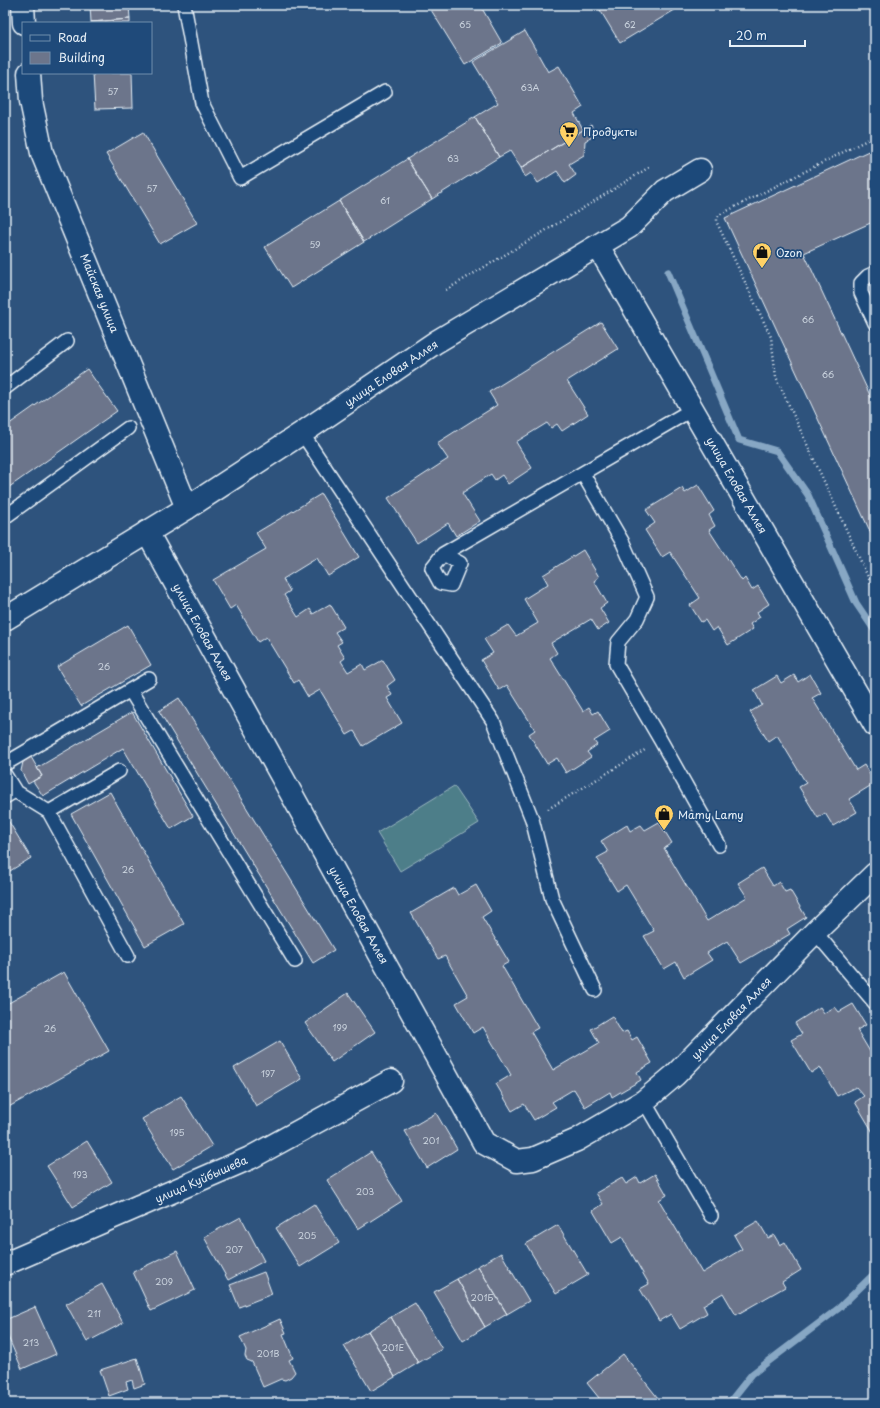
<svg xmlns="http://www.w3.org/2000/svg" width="880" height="1408" font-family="'Playpen Sans',sans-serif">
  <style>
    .pitch { fill: #4e7e89; stroke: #9bb8c0 }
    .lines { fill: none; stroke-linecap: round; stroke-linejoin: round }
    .stream { stroke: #87a7c4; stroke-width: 7 }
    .building { fill: #6c758b; stroke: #e8f1f8 }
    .lane-casing { stroke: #e8f1f8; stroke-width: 16 }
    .street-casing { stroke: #e8f1f8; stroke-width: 25 }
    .secondary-casing { stroke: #e8f1f8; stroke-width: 25 }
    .path { stroke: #e8f1f8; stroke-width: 2.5; stroke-dasharray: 1 3; stroke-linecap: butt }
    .lane { stroke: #1f4a7a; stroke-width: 13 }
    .street { stroke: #1f4a7a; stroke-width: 22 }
    .secondary { stroke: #1f4a7a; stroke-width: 22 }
    .labels { text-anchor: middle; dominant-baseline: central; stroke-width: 3.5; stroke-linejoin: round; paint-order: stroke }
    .number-label { font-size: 9px; fill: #c9d2dd }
    .poi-label { font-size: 11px; fill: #e8f1f8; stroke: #1f4a7a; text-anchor: start }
    .street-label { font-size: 11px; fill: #e8f1f8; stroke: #1f4a7a }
  </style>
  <rect width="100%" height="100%" fill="#2e537d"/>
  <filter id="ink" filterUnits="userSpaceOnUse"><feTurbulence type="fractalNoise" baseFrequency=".025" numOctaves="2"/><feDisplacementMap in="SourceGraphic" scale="8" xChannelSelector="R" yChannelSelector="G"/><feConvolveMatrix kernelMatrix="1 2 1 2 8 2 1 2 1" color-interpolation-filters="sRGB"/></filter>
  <g filter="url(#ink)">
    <path class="pitch" d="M454,786L479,823L400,871L377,833Z"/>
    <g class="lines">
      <path class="stream" d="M668,272L739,440L777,451L808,495L856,603L875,631
        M729,1403L752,1374L839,1308L875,1273"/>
    </g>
    <path class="building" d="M90,5H129L130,19L91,22Z
      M428,5H480L502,43L465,65Z
      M597,5H683L620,43Z
      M130,19V23H91V22Z
      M525,31L548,72L559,66L583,107L574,113L583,130L521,168L510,151L499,157L475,117L498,103L473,62Z
      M93,73H132L133,108L95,109Z
      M475,117L499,157L432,199L407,159Z
      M591,125L596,135L585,141L584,155L569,164L576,175L565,183L557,171L538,183L531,173L525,177L521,168Z
      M143,132L197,223L160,244L106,154Z
      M875,148V221L804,253L875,406V542L725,218Z
      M407,159L432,199L364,242L339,201Z
      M339,201L364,242L291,288L265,247Z
      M601,322L618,349L567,381L588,414L562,431L557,424L551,428L547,423L516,442L532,468L508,484L502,475L495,480L491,474L462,493L480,521L456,536L448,523L417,543L388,498L448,459L437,443L497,405L489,392Z
      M87,369L117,411L5,490V427Z
      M698,485L714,511L709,515L715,526L709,530L742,581L745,578L752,590L758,586L769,604L757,612L760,617L750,624L753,629L728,645L717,627L712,631L705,620L701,622L690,605L700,598L670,552L662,557L645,530L655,523L646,510L682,488L685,493Z
      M321,494L359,557L328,576L317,558L283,579L290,591L284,595L298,617L310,609L313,614L330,604L344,627L335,632L342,642L337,645L345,658L341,661L348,672L362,664L365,670L383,660L395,680L387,686L392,695L387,698L402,723L363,746L354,731L347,735L320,690L308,697L298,680L294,683L266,637L258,642L236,605L230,609L213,580L266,549L256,533Z
      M583,550L599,577L594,581L607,603L600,608L609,623L598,630L591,619L551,643L557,653L550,658L583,711L589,707L593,714L598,711L610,731L594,741L597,745L587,752L591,757L566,773L557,758L547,764L529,734L535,730L507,685L499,690L481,660L493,653L484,639L508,625L516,636L538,623L524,599L548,584L543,575Z
      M128,625L151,665L81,706L57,667Z
      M810,674L821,693L812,698L856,770L864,765L875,783L849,799L857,812L833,826L825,813L818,818L799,787L806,783L777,735L768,741L750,712L762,705L754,690L777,676L781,683L794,675L798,682Z
      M179,698L334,950L313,963L159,711Z
      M132,712L193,816L171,829L123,748L43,796L33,781L42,776L37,768Z
      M31,757L42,776L28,784L21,771L23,762Z
      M110,792L184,924L145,946L71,814Z
      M6,817L31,858L5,874V818Z
      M659,822L672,843L664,848L707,921L747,897L738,883L762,868L773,886L779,882L785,892L790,890L806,917L787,929L790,934L741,963L727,941L707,953L712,960L684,977L676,962L664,969L644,936L654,931L626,885L617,891L597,858L608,852L601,841L627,825L630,831L641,825L645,830Z
      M476,885L491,911L482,917L509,962L502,966L538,1028L531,1032L553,1070L599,1043L591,1029L612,1016L622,1033L627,1031L632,1040L637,1037L652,1063L637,1072L641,1080L612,1097L610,1092L585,1107L574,1089L552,1102L556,1107L534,1120L524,1104L512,1111L496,1084L511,1075L483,1027L473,1033L456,1003L468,996L445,956L438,959L411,913L454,888L458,895Z
      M64,972L109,1051L5,1109V1005Z
      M348,993L375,1032L332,1062L305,1023Z
      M853,1004L866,1025L857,1030L875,1060L874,1134L855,1102L864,1096L856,1087L837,1096L820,1067L811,1073L791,1040L802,1034L795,1023L820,1007L824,1013L835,1007L839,1012Z
      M280,1041L302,1079L256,1106L234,1068Z
      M181,1096L212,1146L173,1169L142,1119Z
      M436,1113L457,1149L427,1168L405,1131Z
      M87,1141L112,1182L73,1207L47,1166Z
      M371,1152L402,1201L358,1229L327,1180Z
      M655,1174L667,1195L659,1200L702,1273L742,1249L734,1235L758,1221L768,1238L774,1235L780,1245L785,1242L801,1270L782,1282L785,1287L736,1315L723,1293L703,1305L707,1313L680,1329L671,1314L659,1321L640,1289L649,1284L622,1237L612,1243L593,1211L603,1204L596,1193L622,1178L626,1184L637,1177L640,1183Z
      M314,1204L339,1243L300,1267L276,1228Z
      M241,1217L264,1261L228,1280L204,1237Z
      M558,1225L588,1275L556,1294L526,1244Z
      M177,1251L195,1290L151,1311L133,1272Z
      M501,1253L529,1301L507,1314L478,1266Z
      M478,1266L507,1314L485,1327L457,1279Z
      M264,1272L272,1294L239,1307L230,1285Z
      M457,1279L485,1327L463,1341L434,1292Z
      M102,1284L123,1323L87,1342L66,1304Z
      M415,1303L442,1349L418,1363L391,1317Z
      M35,1307L56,1354L22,1369L5,1330V1320Z
      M391,1317L418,1363L395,1377L368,1331Z
      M280,1319L286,1333L283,1334L293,1358L289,1360L295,1372L291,1377L285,1380L281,1379L263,1387L252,1362L247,1360L245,1356L246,1350L240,1337Z
      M368,1331L395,1377L371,1391L344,1346Z
      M623,1354L658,1398L651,1403H603L587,1383Z
      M137,1358L145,1384L134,1388L132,1380L126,1382L128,1389L109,1396L100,1370Z"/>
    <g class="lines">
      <g class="lane-casing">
        <path id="lane" d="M184,5L202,103L240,178L385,92
          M875,273L868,276L861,283V293L875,323
          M5,388L67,341
          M302,433L493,721L532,819L552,899L595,990
          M583,474L623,543L647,597L637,619L618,642L616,664L661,741L719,845
          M5,517L128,428
          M443,554L460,563L451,585L440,583L432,568L443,554L693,409
          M130,690L295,961
          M5,764L149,679
          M5,775L15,791L5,797
          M15,791L49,812L119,771
          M49,812L128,956
          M815,932L875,1003
          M644,1101L711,1216"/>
      </g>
      <g class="street-casing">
        <path id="street" d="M598,246L875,725
          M187,508L302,433L436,342L629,227L665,191L700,170
          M147,532L484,1143L517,1161L533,1159L577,1140L644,1101L675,1075L815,932L875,874
          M5,1264L250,1158L391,1081"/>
      </g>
      <g class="secondary-casing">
        <path id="secondary" d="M23,5L24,23
          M5,619L187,508L42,153L31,101L29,73"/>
      </g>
      <path class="path" d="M875,136L719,215L717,218V223L771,337L776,377L875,592
        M446,290L580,210L651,166
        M548,809L645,750"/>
      <use href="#lane" class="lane"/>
      <use href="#street" class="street"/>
      <use href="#secondary" class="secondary"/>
    </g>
  </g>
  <defs>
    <g id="supermarket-pin" transform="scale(1)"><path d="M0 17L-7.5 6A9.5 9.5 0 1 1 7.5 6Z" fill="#ffd166" stroke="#1f4a7a"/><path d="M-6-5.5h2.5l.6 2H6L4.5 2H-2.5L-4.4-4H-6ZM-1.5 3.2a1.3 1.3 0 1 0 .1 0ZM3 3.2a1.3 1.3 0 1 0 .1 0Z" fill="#111"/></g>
    <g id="shop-pin" transform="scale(1)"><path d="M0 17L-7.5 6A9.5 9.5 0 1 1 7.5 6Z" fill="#ffd166" stroke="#1f4a7a"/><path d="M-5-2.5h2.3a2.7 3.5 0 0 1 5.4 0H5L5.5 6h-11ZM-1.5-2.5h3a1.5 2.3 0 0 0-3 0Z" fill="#111"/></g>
  </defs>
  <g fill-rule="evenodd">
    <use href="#supermarket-pin" x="569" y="131"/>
    <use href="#shop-pin" x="762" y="252"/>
    <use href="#shop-pin" x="664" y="814"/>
  </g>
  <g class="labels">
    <g class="number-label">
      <text x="465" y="24">65</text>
      <text x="630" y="24">62</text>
      <text x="530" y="87">63А</text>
      <text x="113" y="91">57</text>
      <text x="453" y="158">63</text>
      <text x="152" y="188">57</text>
      <text x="385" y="200">61</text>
      <text x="315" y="244">59</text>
      <text x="808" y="319">66</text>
      <text x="828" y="374">66</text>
      <text x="104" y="666">26</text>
      <text x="128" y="869">26</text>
      <text x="340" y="1027">199</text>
      <text x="50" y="1028">26</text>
      <text x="268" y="1073">197</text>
      <text x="177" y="1132">195</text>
      <text x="431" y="1140">201</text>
      <text x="80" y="1174">193</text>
      <text x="365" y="1191">203</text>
      <text x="307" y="1235">205</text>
      <text x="234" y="1249">207</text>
      <text x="164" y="1281">209</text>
      <text x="482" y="1297">201Б</text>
      <text x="94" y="1313">211</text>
      <text x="31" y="1342">213</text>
      <text x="393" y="1347">201Е</text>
      <text x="268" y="1353">201В</text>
    </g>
    <g class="poi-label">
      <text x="583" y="131">Продукты</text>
      <text x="776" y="252">Ozon</text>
      <text x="678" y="814">Mamy Lamy</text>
    </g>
    <g class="street-label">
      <text transform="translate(100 293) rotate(68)">Майская улица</text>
      <text transform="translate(391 373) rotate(-34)">улица Еловая Аллея</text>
      <text transform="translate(737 485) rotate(60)">улица Еловая Аллея</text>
      <text transform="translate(203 632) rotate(61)">улица Еловая Аллея</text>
      <text transform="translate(359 915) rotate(61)">улица Еловая Аллея</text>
      <text transform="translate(731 1018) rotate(-46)">улица Еловая Аллея</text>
      <text transform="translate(201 1179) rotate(-24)">улица Куйбышева</text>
    </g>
  </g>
  <rect width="880" height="1408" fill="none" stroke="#1f4a7a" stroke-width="20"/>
  <rect x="10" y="10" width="860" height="1388" fill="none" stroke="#e8f1f8" stroke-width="1.5" filter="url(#ink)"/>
  <rect x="22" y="22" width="130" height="52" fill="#1f4a7a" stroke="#6f8dac"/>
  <rect x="30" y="35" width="20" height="6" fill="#1f4a7a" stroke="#6f8dac"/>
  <text x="58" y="42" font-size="12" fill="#e8f1f8">Road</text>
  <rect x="30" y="52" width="20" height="12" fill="#6c758b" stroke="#6f8dac"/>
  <text x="58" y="62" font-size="12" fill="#e8f1f8">Building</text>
  <path d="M730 40v6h75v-6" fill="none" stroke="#e8f1f8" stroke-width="2"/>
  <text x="736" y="40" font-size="12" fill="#e8f1f8" stroke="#1f4a7a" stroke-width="3" paint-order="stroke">20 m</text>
</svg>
